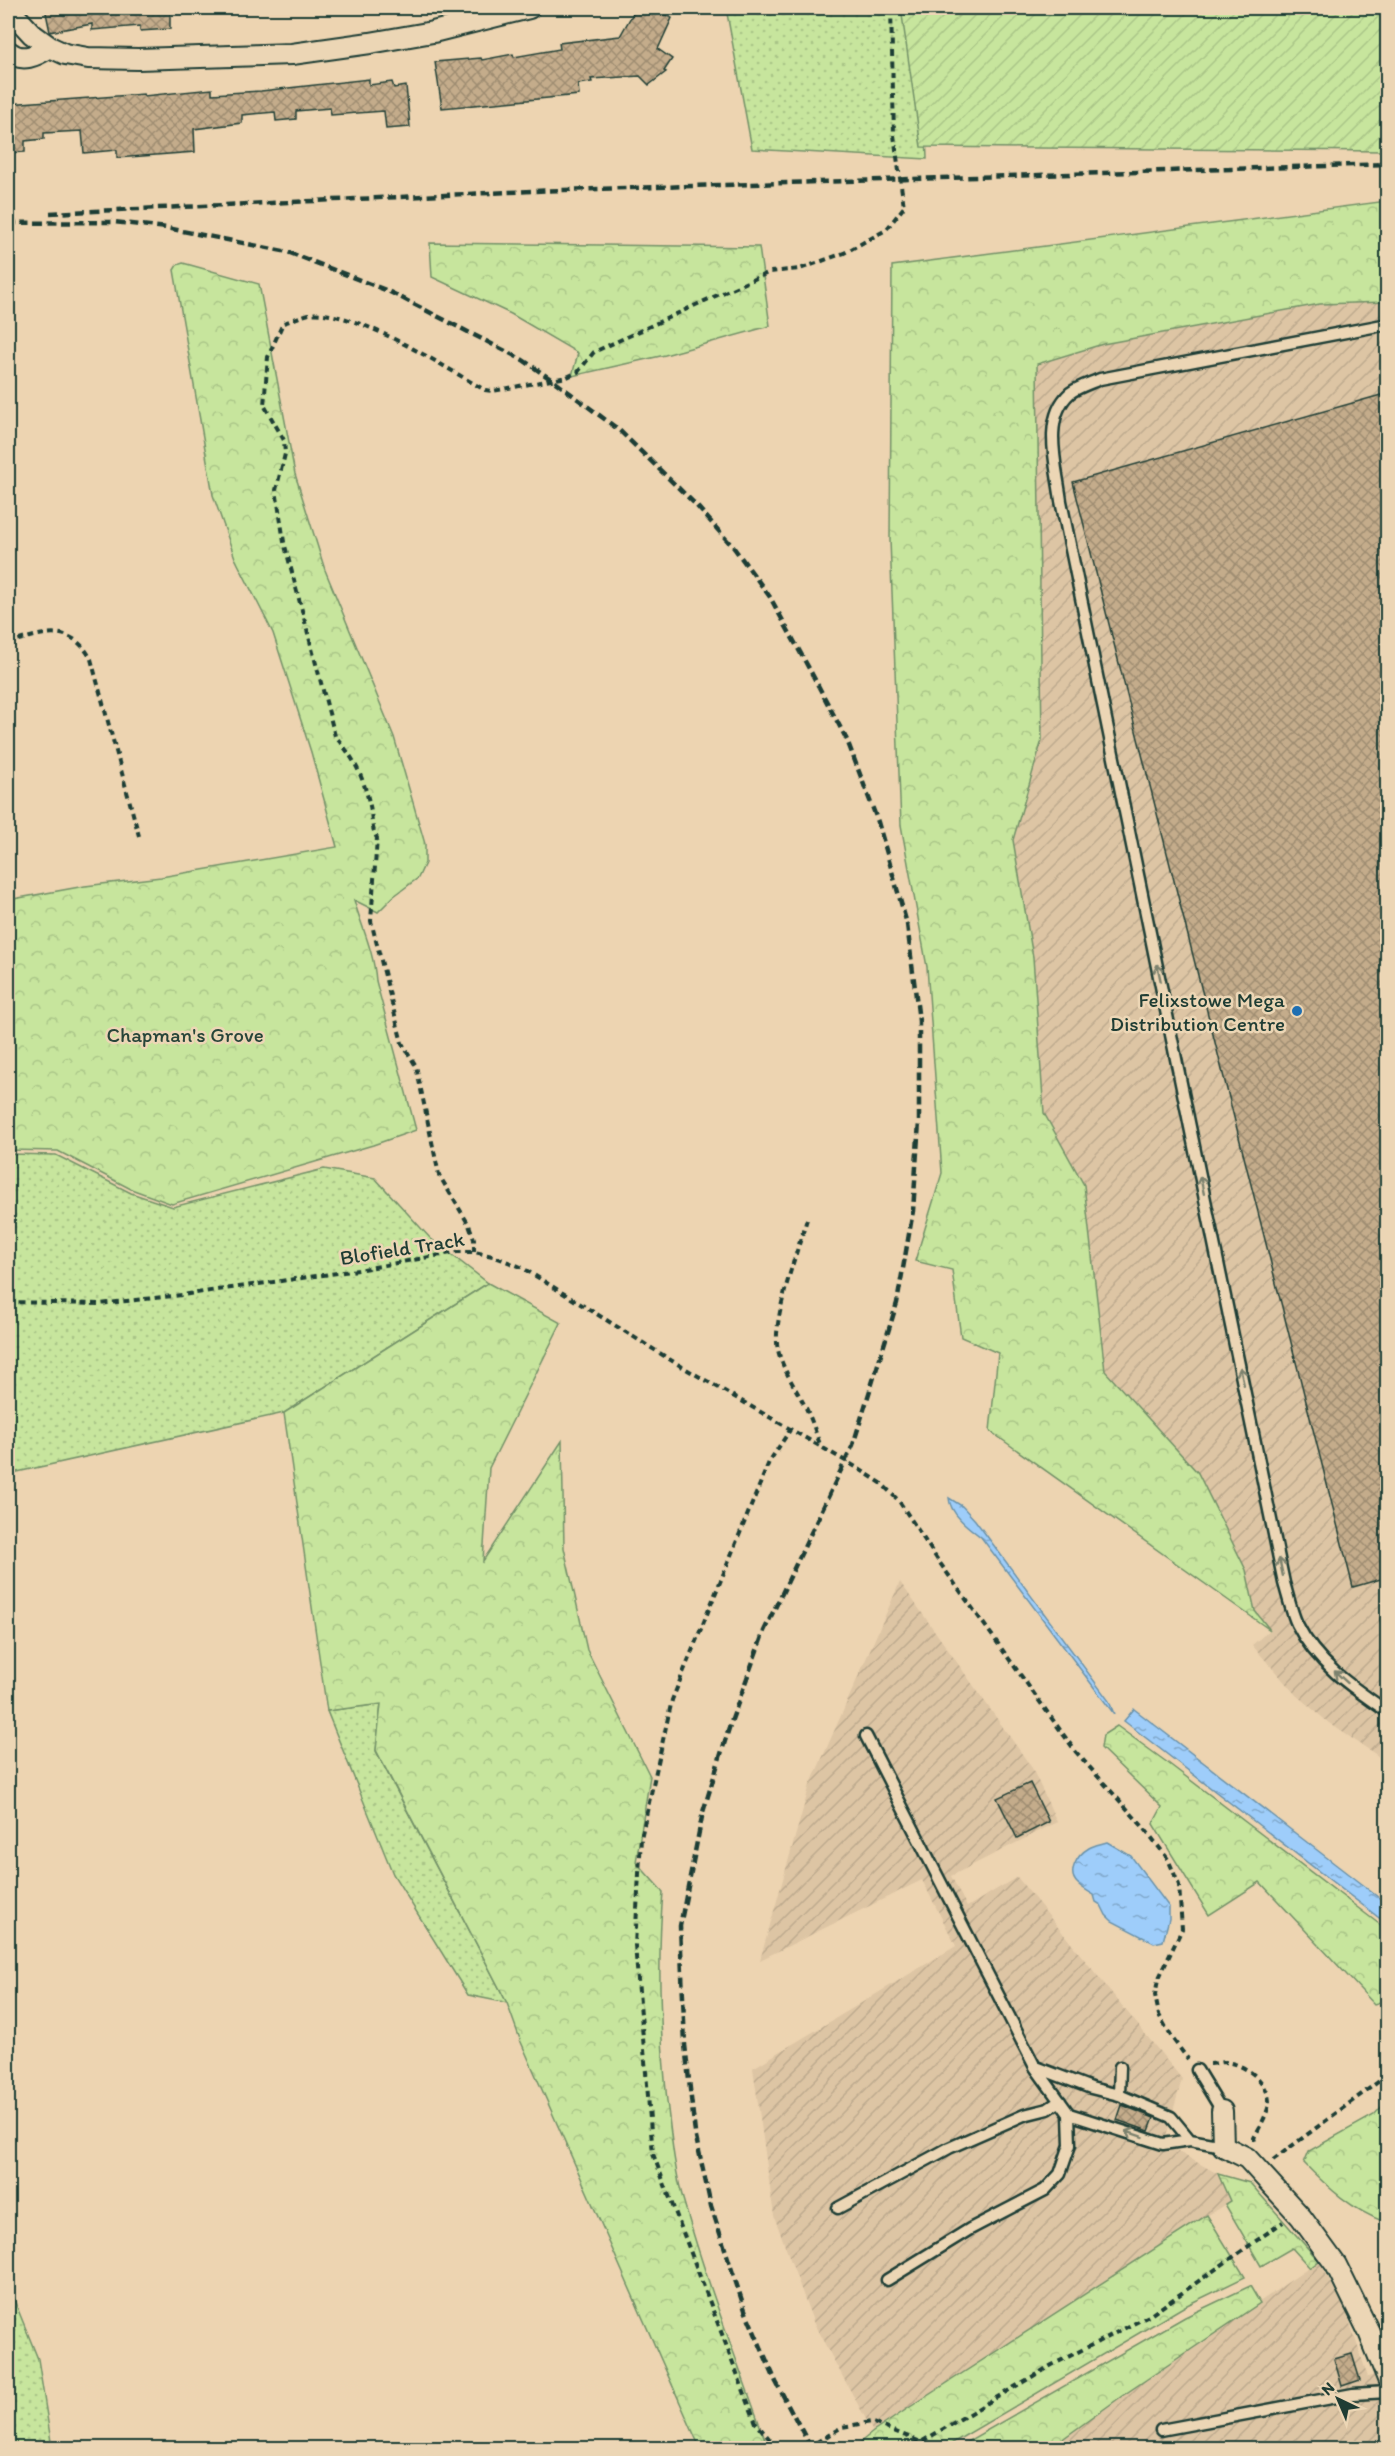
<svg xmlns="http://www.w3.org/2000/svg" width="1395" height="2456" font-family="Itim,sans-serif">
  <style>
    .industrial { fill: url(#industrial-furrows) }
    .grass { fill: url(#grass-dots); stroke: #739168; stroke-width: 1.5 }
    .forest { fill: url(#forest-crowns); stroke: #739168; stroke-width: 1.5 }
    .garden { fill: url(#garden-furrows); stroke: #739168; stroke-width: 1.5 }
    .water { fill: url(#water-ripples); stroke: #6b93ab; stroke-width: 1.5 }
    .building { fill: url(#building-cross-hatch); stroke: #1f3d34; stroke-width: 1.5 }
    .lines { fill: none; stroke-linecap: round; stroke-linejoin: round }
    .service-casing { stroke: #1f3d34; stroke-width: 15 }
    .minor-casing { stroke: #1f3d34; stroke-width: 24 }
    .path { stroke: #1f3d34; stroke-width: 4; stroke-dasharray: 6 4.5; stroke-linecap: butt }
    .service { stroke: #ecd6b5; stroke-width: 10 }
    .minor { stroke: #ecd6b5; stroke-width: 20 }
    .rail { stroke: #1f3d34; stroke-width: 4.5; stroke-dasharray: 9 4.5; stroke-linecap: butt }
    .oneway { stroke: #7b826e }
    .poi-dot { fill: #1f6fb2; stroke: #ecd6b5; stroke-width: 2 }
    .labels { text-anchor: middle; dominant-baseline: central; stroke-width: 5; stroke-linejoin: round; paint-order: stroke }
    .poi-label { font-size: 21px; fill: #1f3d34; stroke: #ecd6b5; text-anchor: end }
    .park-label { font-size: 21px; fill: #274539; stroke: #ecd6b5 }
    .street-label { font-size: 21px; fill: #1f3d34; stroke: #ecd6b5 }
  </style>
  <defs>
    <pattern id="industrial-furrows" width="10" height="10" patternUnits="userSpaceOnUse" patternTransform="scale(1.5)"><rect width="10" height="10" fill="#ddc5a4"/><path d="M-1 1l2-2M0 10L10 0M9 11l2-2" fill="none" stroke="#bdaa8e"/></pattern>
    <pattern id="grass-dots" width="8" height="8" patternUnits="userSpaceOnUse" patternTransform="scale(1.5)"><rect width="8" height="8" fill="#c7e59d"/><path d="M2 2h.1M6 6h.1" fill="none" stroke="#aac588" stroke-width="1.8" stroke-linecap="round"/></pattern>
    <pattern id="forest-crowns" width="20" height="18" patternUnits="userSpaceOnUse" patternTransform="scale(1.5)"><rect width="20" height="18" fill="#c7e59d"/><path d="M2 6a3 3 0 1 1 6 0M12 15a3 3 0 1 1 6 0" fill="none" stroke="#aac588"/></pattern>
    <pattern id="garden-furrows" width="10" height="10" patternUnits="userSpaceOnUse" patternTransform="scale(1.5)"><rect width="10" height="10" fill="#c7e59d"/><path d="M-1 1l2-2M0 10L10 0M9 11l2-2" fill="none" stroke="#aac588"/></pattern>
    <pattern id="water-ripples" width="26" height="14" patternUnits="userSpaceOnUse" patternTransform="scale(1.5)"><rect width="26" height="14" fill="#9ecdfa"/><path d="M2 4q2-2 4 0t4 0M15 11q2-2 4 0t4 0" fill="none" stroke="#80a8cb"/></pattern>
    <pattern id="building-cross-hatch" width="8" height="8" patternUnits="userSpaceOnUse" patternTransform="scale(1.5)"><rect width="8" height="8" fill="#c4ac8b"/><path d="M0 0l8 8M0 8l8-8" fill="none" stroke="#9f8d72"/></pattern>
  </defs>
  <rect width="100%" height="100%" fill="#edd4b1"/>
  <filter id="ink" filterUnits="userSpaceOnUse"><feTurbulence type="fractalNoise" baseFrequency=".0167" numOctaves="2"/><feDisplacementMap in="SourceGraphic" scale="12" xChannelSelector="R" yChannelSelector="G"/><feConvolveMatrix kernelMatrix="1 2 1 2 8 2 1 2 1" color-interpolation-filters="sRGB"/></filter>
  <g filter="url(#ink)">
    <path class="industrial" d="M1387,302V1762L1329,1723L1296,1695L1252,1645L1270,1630L1255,1611L1246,1570L1198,1473L1105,1371L1084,1185L1044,1113L1033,957L1013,840L1042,740L1036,364L1103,344L1320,304Z
      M900,1582L1032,1768L1057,1822L951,1876L967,1907L1017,1877L1182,2079L1164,2144L1218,2174L1230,2201L873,2432L814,2324L774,2216L753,2068L956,1946L922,1880L760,1960L809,1788Z
      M1319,2261L1346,2311L1368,2377L1387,2371V2448H1050L1122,2396Z"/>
    <path class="grass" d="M726,8H921L927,159L752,149Z
      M8,1154L56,1155L131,1193L173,1207L324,1169L375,1178L430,1238L488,1283L284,1413L8,1474Z
      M381,1704L376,1751L507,2003L468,1995L393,1874L327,1711Z
      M8,2285L38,2359L52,2448H8Z"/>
    <path class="forest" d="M1387,201V302L1320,304L1103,344L1037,364L1042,740L1013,840L1033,957L1044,1113L1084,1185L1105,1371L1198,1473L1246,1570L1255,1611L1270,1630L990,1431L998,1353L961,1337L952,1270L915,1261L942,1173L927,967L901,825L890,540L892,266Z
      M430,243L759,247L770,326L665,355L572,376L578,353L511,314L432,277Z
      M183,263L259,284L295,474L325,570L394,737L425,844V863L418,878L394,896L378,912L354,900C362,928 374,952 376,981L416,1130L373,1145L172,1204L131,1189L58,1151L8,1150V900L85,886L161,877L337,847L311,752L273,633L235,558L213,495L174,270L177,265Z
      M488,1283L561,1323L489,1468L483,1561L562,1441L564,1548L587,1650L650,1776L636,1862L663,1892C657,1962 660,2032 667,2101C671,2134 674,2167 683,2199C707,2284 739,2366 768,2448H700L521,2042L507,2003L376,1750L381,1704L327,1711L284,1413Z
      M1117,1726L1168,1763L1387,1930V2000L1374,2004L1260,1882L1209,1915L1153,1824L1162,1807L1101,1748L1103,1735Z
      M1387,2101L1388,2221L1385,2222C1352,2210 1328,2188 1304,2163L1309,2151L1374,2115Z
      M1218,2174L1250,2183L1319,2261L1310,2268L1292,2248L1261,2266L1225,2204L1230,2201Z
      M1207,2215L1245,2277L1185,2306L944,2448H853L873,2432L907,2409Z
      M1250,2286L1260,2303L1122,2396L1050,2448H956L1185,2317Z"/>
    <path class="garden" d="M901,8H1387V151L921,147Z"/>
    <path class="water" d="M949,1498L962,1506L975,1520L1109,1701L1114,1714L981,1537C969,1528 950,1514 949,1498Z
      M1134,1709L1387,1904V1924L1124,1721Z
      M1107,1842L1131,1856L1169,1907V1919L1163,1941L1154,1943L1112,1921L1106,1915L1101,1905L1096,1902L1094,1895C1089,1892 1082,1888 1078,1884C1066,1873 1077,1855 1089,1848C1094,1845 1101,1844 1107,1842Z"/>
    <path class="building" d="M45,8H170V29L140,31V26L92,30V24L50,32Z
      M636,8H651L672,18L658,49L672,59L664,71L666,72L649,85L640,76L591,79L592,82L578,84L579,95L442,108L435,62L481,58L482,60L513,54L514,57L560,49L559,43L620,36Z
      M369,79V85L392,82L394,88L406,86L410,127L386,129L384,111L331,115L330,108L296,111V119L276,121L275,112L242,115V123L194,129L195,152L117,158V150L84,153L82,131L44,133V139L25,141V152L8,153V104L144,94V96L212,89V94L261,91Z
      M1388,393V1577L1353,1587L1073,482Z
      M1030,1783L1049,1822L1017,1838L997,1798Z
      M1122,2105L1154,2118L1149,2131L1117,2120Z
      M1352,2354L1360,2380L1342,2386L1334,2359Z"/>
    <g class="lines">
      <g class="service-casing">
        <path id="service" d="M1388,324L1100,379C1091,383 1078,387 1070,393C1041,419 1057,467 1061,501L1284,1583C1288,1596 1291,1611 1297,1624C1316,1663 1353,1688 1388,1712
          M1387,1619L1388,1622
          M866,1736L1035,2067L1069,2114L1070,2145L1060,2174L1045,2190L970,2229L887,2280
          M1036,2067L1091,2088L1119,2095L1171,2117L1190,2140
          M1197,2070L1222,2111
          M1119,2095L1120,2067
          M1069,2114L1163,2144L1190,2140L1223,2146
          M838,2208L949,2148L1024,2115L1048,2109L1060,2101
          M1161,2430L1353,2394L1388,2392"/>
      </g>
      <g class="minor-casing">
        <path id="minor" d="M8,8L32,34L50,47L65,54L88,58L138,59L292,54L370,43L433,32L529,8
          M8,51C22,63 36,56 50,47
          M1222,2111L1223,2146L1247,2158L1301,2217L1336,2265L1369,2332L1388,2379"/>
      </g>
      <path class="path" d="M8,643C42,634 70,621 91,659L139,836
        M807,1219C798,1250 771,1321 778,1350C783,1371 796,1388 806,1408C812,1420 816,1434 821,1447
        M474,1252V1239L469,1225L439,1175L416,1066L402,1043L371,921L377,838C370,826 373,815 369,802C362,774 354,758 335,736L284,542L276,490L285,454L284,440L264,405L268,357L283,323C291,321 300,316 309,314C354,308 444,367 485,390L493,391L567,377L578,372L594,352L711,298L770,272L800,269L844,253L886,230L904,207L894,135L891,8
        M8,1302L99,1304L182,1295L358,1270L457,1252H474L493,1256L521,1267L674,1362L856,1467L881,1483L899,1501L937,1559L1076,1752L1145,1829L1168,1859L1179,1885L1182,1929L1158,1980L1155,1995L1159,2015L1172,2038L1188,2059
        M1210,2064C1215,2064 1220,2062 1224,2062C1244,2063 1270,2082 1269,2104C1267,2115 1259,2128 1254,2138L1255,2141
        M1273,2160L1378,2082L1388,2070
        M777,2448L756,2423L653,2154L635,1945L641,1838L672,1700L769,1462L790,1430
        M807,2448L842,2427L871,2422L921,2442L1052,2365L1149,2316L1283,2222"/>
      <use href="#service" class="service"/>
      <use href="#minor" class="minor"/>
      <path class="rail" d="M50,213L532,191L1388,164
        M8,223L113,222L167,228L288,252L388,291L523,360L558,384L619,430L695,504L734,548L770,597L812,674L847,740L878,822L907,924L919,1021V1122L913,1211L897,1303L853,1445L764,1631L730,1725L703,1812L680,1926L685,2045L695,2133L711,2206L745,2310L776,2382L811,2448"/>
    </g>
    <defs><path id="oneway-shaft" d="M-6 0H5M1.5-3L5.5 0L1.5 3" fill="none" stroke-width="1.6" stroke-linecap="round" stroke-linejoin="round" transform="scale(1.5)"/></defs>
    <g class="oneway">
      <use href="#oneway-shaft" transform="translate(1159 973) rotate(-102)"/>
      <use href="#oneway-shaft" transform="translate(1202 1185) rotate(-102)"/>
      <use href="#oneway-shaft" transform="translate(1242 1376) rotate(-102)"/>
      <use href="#oneway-shaft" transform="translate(1281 1567) rotate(-102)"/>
      <use href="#oneway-shaft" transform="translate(1341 1677) rotate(-138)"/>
      <use href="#oneway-shaft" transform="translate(1134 2134) rotate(-161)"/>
    </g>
  </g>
  <circle class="poi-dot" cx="1297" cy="1011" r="6"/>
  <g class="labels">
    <g class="poi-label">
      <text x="1285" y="999">Felixstowe Mega<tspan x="1285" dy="24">Distribution Centre</tspan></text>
    </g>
    <g class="park-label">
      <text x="185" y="1034">Chapman's Grove</text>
    </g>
    <g class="street-label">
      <text transform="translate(402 1248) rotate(-9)">Blofield Track</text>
    </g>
  </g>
  <rect width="1395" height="2456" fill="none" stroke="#ecd6b5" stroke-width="30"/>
  <rect x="15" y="15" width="1365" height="2426" fill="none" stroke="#1f3d34" stroke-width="2" filter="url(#ink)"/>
  <g transform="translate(1338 2399) rotate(316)" stroke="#ecd6b5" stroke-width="4.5" paint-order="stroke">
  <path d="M0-4.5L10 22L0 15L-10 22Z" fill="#1f3d34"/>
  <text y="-9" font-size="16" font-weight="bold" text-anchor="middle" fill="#1f3d34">N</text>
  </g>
</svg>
